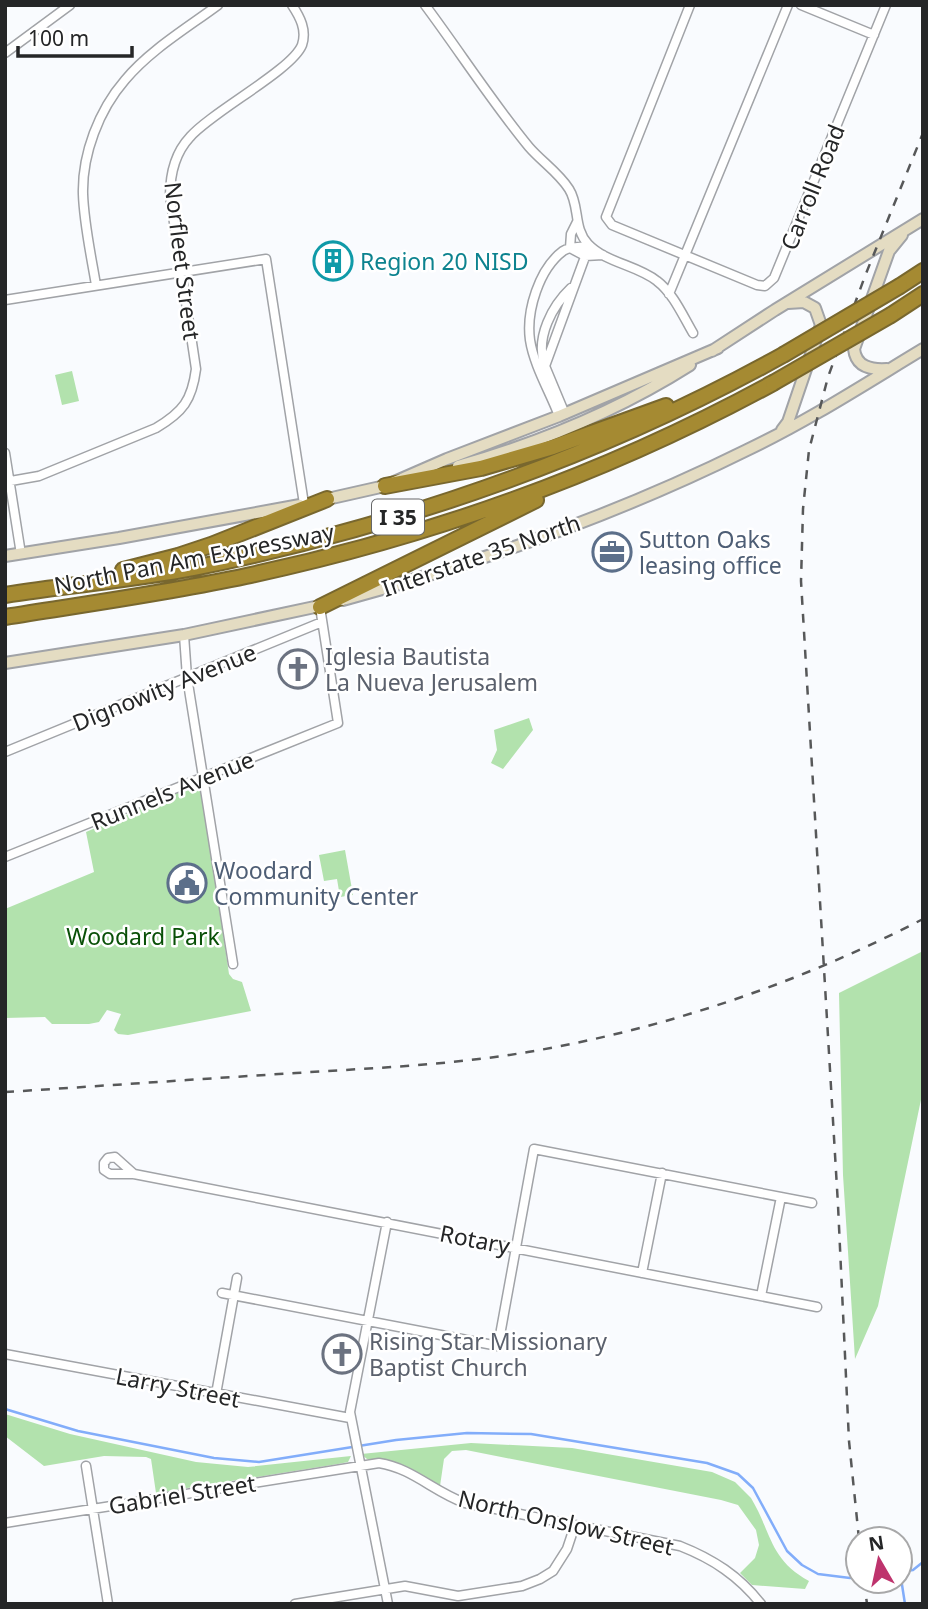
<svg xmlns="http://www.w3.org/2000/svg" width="928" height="1609" font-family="'Noto Sans',sans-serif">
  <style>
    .green { fill: #b2e2ad }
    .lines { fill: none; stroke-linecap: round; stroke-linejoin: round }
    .stream { stroke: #82adfa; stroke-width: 2.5 }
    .minor-casing { stroke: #a1a3a7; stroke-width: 11 }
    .secondary-casing { stroke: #a1a3a7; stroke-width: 14 }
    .motorway-casing { stroke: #78672e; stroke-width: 18 }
    .minor { stroke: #fff; stroke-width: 8 }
    .secondary { stroke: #e4dcc2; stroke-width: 10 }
    .motorway { stroke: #a58a32; stroke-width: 14 }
    .rail { stroke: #575859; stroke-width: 2.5; stroke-dasharray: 9 9; stroke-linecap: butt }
    .motorway-bridge-casing { stroke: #78672e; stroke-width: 18; stroke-linecap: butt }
    .motorway-bridge { stroke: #a58a32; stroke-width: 14 }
    .labels { text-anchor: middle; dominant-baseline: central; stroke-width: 5; stroke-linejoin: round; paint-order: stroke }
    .shield { fill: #fff; stroke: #666768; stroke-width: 2 }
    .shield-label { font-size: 21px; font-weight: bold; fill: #252627 }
    .street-label { font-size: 23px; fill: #252627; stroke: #fff }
    .culture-label { font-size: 23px; fill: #0d838f; stroke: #fff; text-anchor: start }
    .service-label { font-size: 23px; fill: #4e5e75; stroke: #fff; text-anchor: start }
    .worship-label { font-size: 23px; fill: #5b616d; stroke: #fff; text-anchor: start }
    .park-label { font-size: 23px; fill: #095007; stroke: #fff }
  </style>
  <rect width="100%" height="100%" fill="#f9fbfe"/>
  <path class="green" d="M72,371L79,401L62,405L55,375Z
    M529,718L533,730L503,769L491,763L497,750L494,730Z
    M196,785L202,790L229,974L233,979L242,982L251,1011L128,1035L118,1034L114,1030L121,1014L107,1010L99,1022L89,1024H52L45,1017L5,1018V909L94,872L86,832Z
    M345,850L353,895L340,897L337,879L324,881L319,855Z
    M923,951V1090L878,1306L855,1359L843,1175L839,993Z
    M5,1414L70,1434L196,1462L248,1467L351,1456L348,1462L338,1464L156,1493L151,1459L146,1457L104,1456L44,1466L5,1436Z
    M471,1443L572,1448L712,1472L735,1482L751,1498C772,1533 769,1559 809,1581L805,1589L752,1585L740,1573L755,1558L759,1545L756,1530L738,1505L721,1500L466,1450L452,1451L444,1459L440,1486C416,1470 396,1458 367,1459L361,1454Z"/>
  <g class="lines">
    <path class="stream" d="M5,1409L78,1431L214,1458L259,1462L396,1440L467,1433L531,1434L707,1463L738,1474L753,1488L787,1551L802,1565L818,1574L850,1578L858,1577
      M900,1572L905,1604
      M900,1572L913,1570L923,1562"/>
    <g class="minor-casing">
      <path id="minor" d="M425,5C460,52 492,102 529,147C541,161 559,173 569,189C580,206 573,228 588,244C606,263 637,265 657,281C673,293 683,316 693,333
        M690,5L606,217L612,225L757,285L765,286L774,278L886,5
        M801,5L874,35
        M5,53L70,5
        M577,222L571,234L570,248L585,256L603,255
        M96,285C91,255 84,224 83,194C82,154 99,110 125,80C150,50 187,28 218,5
        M669,294L788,5
        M5,300L266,259L304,504
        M544,363C536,337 552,306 571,288
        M559,416C550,392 534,366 530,340C526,311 539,269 563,251C570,246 581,247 589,246L545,366L565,414
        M5,453L21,554
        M5,482L39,476L156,428C183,412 192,400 196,369L170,196C170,175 175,153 190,137C213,111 292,70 302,45C307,30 300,17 292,5
        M184,635L187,677L233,964
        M5,752L322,622
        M5,857L338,723L320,607
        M134,1174L115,1157L108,1158L104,1163V1170L110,1174H134L817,1307
        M387,1222L350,1412L388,1604
        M642,1273L662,1173
        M222,1293L498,1346L534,1149L812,1203
        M761,1296L781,1197
        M5,1354L350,1418
        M216,1394L237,1278
        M86,1466L108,1604
        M5,1523L379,1463C412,1468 434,1492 465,1503L680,1546C713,1559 739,1576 761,1604
        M295,1604L405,1586L458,1596L522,1586L540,1579L553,1571L567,1549L575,1525"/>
    </g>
    <g class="secondary-casing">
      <path id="secondary" d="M712,351L775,310L923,219
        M887,369C871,370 856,367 854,349L889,251L902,235
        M782,430L788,422L821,325L815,308L804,302L788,303
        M458,466C539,443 619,410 690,365
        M323,500L385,486L447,459L559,416L718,348
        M5,556L119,538L300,505
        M343,600C482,562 618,514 747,450C808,421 865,384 923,349
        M5,663L184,635L324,605"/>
    </g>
    <g class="motorway-casing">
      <path id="motorway" d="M900,286L923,271
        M891,315L923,294
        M385,486L481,468L553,447L666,406
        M123,570L178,556L211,545L327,499
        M5,595C68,585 132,580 194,568C400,526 599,457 783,355
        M320,607L536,500
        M5,617C86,604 167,593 246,576C429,537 608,473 773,383"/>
    </g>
    <use href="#minor" class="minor"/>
    <use href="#secondary" class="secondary"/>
    <use href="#motorway" class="motorway"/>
    <path class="rail" d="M5,1092C102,1086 199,1079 296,1073C373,1068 451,1065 528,1052C665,1029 799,983 923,919
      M859,1539L849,1441L838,1205L801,581L803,509L809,450L828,377L865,276L923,133
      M864,1581L867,1604"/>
    <g class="motorway-bridge-casing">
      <path id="motorway-bridge" d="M783,355L900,286
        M773,383L891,315"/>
    </g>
    <use href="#motorway-bridge" class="motorway-bridge"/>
  </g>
  <defs>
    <g id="building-ring" transform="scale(2.0125)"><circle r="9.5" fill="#fff" stroke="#0f9aa8" stroke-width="1.5"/><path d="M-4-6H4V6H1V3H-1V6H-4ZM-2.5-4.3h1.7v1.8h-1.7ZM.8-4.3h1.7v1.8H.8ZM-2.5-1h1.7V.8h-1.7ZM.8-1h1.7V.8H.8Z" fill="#0f9aa8"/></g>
    <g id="office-ring" transform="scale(2.0125)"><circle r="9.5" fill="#fff" stroke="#5c6f8a" stroke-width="1.5"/><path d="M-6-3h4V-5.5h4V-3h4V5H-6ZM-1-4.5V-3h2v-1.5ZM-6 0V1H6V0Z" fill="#5c6f8a"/></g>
    <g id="church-ring" transform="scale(2.0125)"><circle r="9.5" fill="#fff" stroke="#6b7280" stroke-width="1.5"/><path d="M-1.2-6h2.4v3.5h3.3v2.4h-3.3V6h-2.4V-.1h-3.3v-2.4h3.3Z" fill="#6b7280"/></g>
    <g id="civic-ring" transform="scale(2.0125)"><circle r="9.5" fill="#fff" stroke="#5c6f8a" stroke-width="1.5"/><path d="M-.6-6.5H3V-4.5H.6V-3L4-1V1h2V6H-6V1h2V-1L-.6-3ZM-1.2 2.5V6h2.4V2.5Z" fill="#5c6f8a"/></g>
  </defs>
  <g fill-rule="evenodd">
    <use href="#building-ring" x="333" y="261"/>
    <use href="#office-ring" x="612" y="552"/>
    <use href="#church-ring" x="298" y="669"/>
    <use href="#civic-ring" x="187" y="883"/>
    <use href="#church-ring" x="342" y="1354"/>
  </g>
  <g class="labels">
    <rect class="shield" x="372" y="499.5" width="52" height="35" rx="5"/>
    <g class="shield-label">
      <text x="398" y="517">I 35</text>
    </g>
    <g class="street-label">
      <text transform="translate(812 187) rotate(-68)">Carroll Road</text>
      <text transform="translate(183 261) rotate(83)">Norfleet Street</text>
      <text transform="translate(481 555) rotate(-19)">Interstate 35 North</text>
      <text transform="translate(194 558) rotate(-11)">North Pan Am Expressway</text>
      <text transform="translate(164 687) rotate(-22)">Dignowity Avenue</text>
      <text transform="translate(172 790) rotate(-22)">Runnels Avenue</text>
      <text transform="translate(475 1239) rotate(11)">Rotary</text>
      <text transform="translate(178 1387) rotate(11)">Larry Street</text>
      <text transform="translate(182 1494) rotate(-9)">Gabriel Street</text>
      <text transform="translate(566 1522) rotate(13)">North Onslow Street</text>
    </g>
    <g class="culture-label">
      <text x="360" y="261">Region 20 NISD</text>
    </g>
    <g class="service-label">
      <text x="639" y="539">Sutton Oaks<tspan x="639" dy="26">leasing office</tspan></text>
      <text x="214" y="870">Woodard<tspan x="214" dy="26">Community Center</tspan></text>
    </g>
    <g class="worship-label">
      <text x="325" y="656">Iglesia Bautista<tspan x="325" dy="26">La Nueva Jerusalem</tspan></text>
      <text x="369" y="1341">Rising Star Missionary<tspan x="369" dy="26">Baptist Church</tspan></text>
    </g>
    <g class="park-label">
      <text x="143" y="936">Woodard Park</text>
    </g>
  </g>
  <rect width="928" height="1609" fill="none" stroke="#252627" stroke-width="14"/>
  <g transform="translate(879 1560) rotate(351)"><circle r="33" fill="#ffffff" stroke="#a8a8a9" stroke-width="2"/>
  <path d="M0-5L12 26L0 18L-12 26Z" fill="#be336d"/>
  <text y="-10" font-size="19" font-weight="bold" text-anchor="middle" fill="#252627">N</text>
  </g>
  <path d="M18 46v10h114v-10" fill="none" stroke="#252627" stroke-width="3.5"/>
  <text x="28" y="46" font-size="21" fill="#252627" stroke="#ffffff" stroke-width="5" paint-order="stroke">100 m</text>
</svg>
